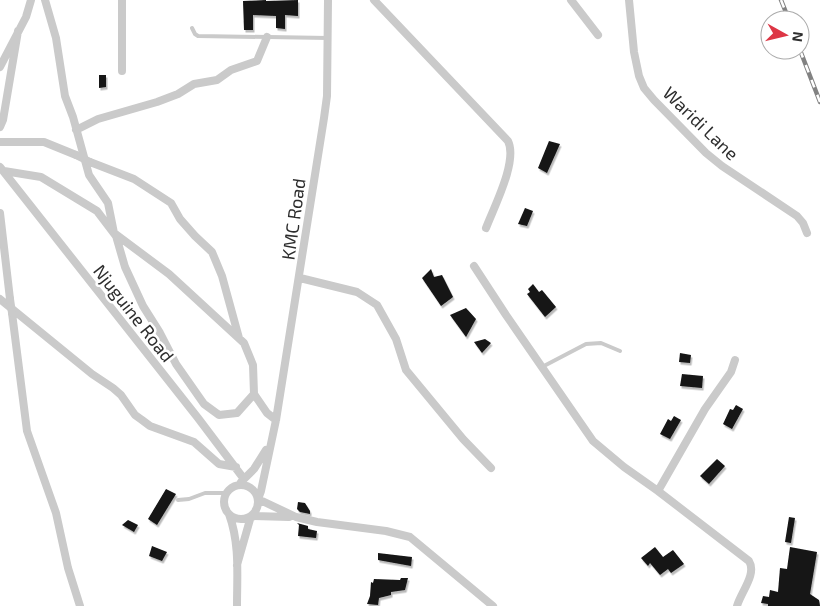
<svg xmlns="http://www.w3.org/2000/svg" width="820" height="606" font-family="'Exo 2',sans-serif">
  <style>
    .building { fill: #141414; filter: url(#shadow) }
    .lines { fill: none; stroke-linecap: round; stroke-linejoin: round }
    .service { stroke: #cacaca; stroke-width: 4 }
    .minor { stroke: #cacaca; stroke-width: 8 }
    .rail-casing { stroke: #828282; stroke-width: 4.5 }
    .rail { stroke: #fff; stroke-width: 2.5; stroke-dasharray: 8; stroke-linecap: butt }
    .minor-bridge { stroke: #cacaca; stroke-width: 8 }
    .labels { text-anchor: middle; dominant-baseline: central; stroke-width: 5; stroke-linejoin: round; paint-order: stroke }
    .street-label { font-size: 18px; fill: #2d2d2d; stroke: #fff }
  </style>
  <defs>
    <filter id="shadow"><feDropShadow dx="1.5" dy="2.5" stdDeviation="0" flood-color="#0004"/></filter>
  </defs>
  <rect width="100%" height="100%" fill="#fff"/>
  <path class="building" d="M266,0V1L298,0V16L285,15V29L276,28V16L253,15V30H244L243,1Z
    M99,75H106V87L99,88Z
    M549,141L560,144L547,173L538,168Z
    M525,208L533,211L527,226L518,224Z
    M431,269L434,277L442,275L453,297L441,306L422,278Z
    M533,284L539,292L542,290L556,307L545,317L527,294L530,292L528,289Z
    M466,308L476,319L466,337L450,315Z
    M485,339L491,343L482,353L474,342Z
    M680,353L691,355L690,363L679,362Z
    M682,374L703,376L702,388L680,386Z
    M736,405L743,409L732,429L723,424L730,409L733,410Z
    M674,416L681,420L670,439L660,434L668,419L671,421Z
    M717,459L725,466L709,484L700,476Z
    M166,489L176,494L157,525L148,519Z
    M298,502L305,503L310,511V514L300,512L297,509Z
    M789,517L795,518L791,543L785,542Z
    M128,520L138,525L134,532L122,525Z
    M297,523L308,526V529L317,531L316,538L298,536L299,525Z
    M152,546L167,552L162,561L149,556Z
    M655,547L663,557L673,550L684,564L671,573L668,569L660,575L650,563L648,566L641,558Z
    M790,547L817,552L810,594L819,600L820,606H768V604L761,603L763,596L769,597L770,590L778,592L780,568L787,569Z
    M378,553L412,557L411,566L378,560Z
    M401,578H408L405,590L391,592V595L379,598L378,605L367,604L370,596L371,582L373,583L374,579L400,580Z"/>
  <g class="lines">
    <path class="service" d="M192,28L195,34L198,36L328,38
      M542,367L586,344L601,343L620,351
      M178,500L189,499L205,493H226"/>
    <path class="minor" d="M45,0L56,38L65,96L73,117L89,175L108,203L114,233L169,274L244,343L253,365L254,394
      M122,0V71
      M328,0L327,96L324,118L276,420L261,491L258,499L296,517L317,522L386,531L410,537L493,606
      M374,0L508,141C518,161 494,207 486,228
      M571,0L598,35
      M629,0L634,52L639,76L644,88L654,100L706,153L722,166L797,216L803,223L807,233
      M0,67L26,17L31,0
      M0,127L3,120L18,31
      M76,130L98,119L157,102L178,94L194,84L217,80L231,70L257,61L267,37
      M0,142H44L76,155
      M90,162L134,179L171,203L180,219L195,236L212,252L222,276L239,338
      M0,167L198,418L244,479
      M4,171L41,177L97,211L116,236L125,267L143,306L160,333L176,364L204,404L219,415L237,413L254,394L267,413L276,420
      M0,213L10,299
      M474,266L506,315L593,441L624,467L658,491L749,561C757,574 741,592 737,606
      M300,278L357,292L377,305L396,339L406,370L463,439L491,468
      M0,299L92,374L113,388L121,395L135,415L142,420L150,426L194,442L219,464L236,467
      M12,313L27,431L56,513L68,568L80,606
      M241,482L254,469L266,450
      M224 502a17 17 0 1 1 34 0a17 17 0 1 1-34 0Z
      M658,491L705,409L731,372L735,360
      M229,514C240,544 237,575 237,606
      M237,565L251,516L289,517"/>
    <g class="rail-casing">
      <path id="rail" d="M781,0L789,20
        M800,50L820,102"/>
    </g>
    <use href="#rail" class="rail"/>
    <path class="minor-bridge" d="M76,155L90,162
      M10,299L12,313"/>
  </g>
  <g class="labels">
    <g class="street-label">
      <text transform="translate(701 123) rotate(44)">Waridi Lane</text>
      <text transform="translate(293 219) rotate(-82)">KMC Road</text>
      <text transform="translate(134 313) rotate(52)">Njuguine Road</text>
    </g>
  </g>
  <g transform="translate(785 35) rotate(98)"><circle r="24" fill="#ffffff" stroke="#ababab"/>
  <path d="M0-4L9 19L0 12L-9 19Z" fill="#dd3645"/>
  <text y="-8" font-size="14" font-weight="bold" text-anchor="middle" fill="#2d2d2d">N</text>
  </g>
</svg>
